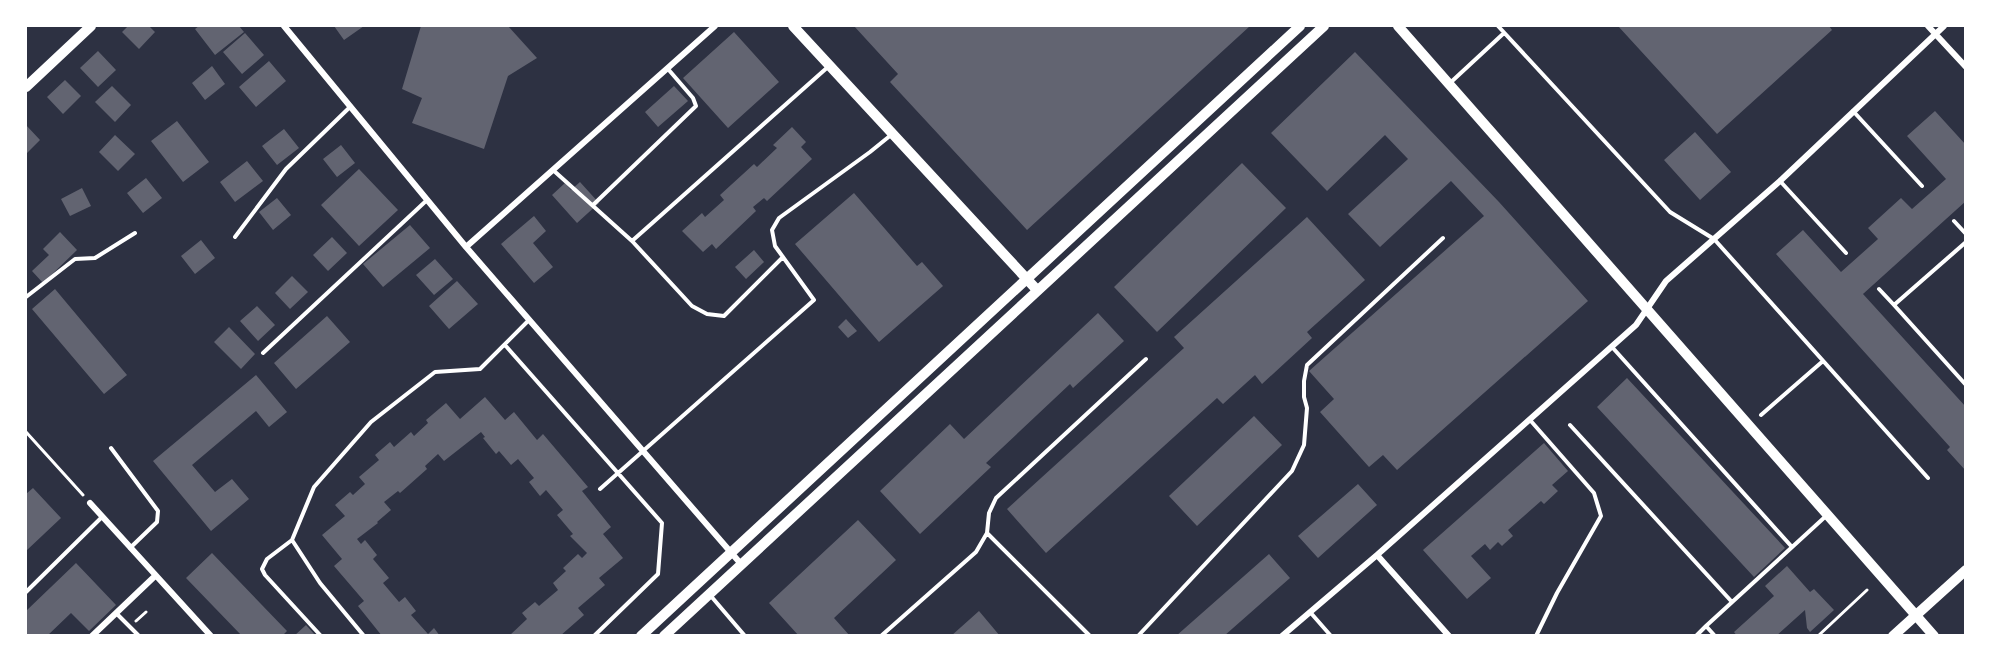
<svg xmlns="http://www.w3.org/2000/svg" width="1991" height="661" font-family="Rubik,sans-serif">
  <style>
    .building { fill: #626471 }
    .lines { fill: none; stroke-linecap: round; stroke-linejoin: round }
    .path { stroke: #fff; stroke-width: 3 }
    .service { stroke: #fff; stroke-width: 4 }
    .minor { stroke: #fff; stroke-width: 6 }
    .tertiary { stroke: #fff; stroke-width: 10 }
    .secondary { stroke: #fff; stroke-width: 10 }
  </style>
  <rect width="100%" height="100%" fill="#2d3142"/>
  <path class="building" d="M128,26H149L155,32L139,49L122,32Z
    M199,26H239L244,32L215,55L195,29Z
    M334,26H364L344,40Z
    M421,26H508L537,58L508,76L484,149L412,123L422,98L402,89Z
    M854,26H1250L1027,230L890,82L898,74Z
    M1618,26H1829L1832,30L1717,134Z
    M734,32L779,82L728,128L683,78Z
    M245,33L264,55L242,74L223,52Z
    M98,51L116,70L98,87L80,68Z
    M1355,52L1499,202L1588,301L1397,470L1383,455L1369,467L1320,412L1334,399L1309,371L1484,216L1451,181L1380,247L1348,214L1408,159L1385,135L1327,191L1271,133Z
    M269,61L286,81L256,107L239,87Z
    M212,66L225,84L205,100L192,83Z
    M65,80L81,96L63,114L47,97Z
    M112,86L131,105L115,122L95,102Z
    M674,86L688,101L658,127L645,112Z
    M1935,111L1966,145V201L1863,294L1966,407V471L1947,450L1950,447L1776,254L1803,230L1841,272L1878,239L1868,228L1901,198L1912,209L1946,179L1907,136Z
    M177,121L209,162L183,182L151,141Z
    M26,125L40,140L26,154Z
    M792,127L806,142L801,147L812,159L767,201L764,198L753,207L756,211L716,249L712,244L703,252L682,231L702,213L705,217L724,200L720,195L754,164L757,167L777,148L773,145Z
    M284,129L299,148L277,165L262,146Z
    M1695,132L1731,172L1700,200L1664,160Z
    M115,135L135,154L118,171L99,152Z
    M341,145L355,163L337,177L323,159Z
    M247,161L263,181L235,202L220,182Z
    M1242,163L1286,208L1157,332L1114,287Z
    M359,169L398,210L359,246L321,205Z
    M146,178L162,198L143,213L127,193Z
    M580,182L599,203L577,223L552,195L565,183L571,190Z
    M82,188L91,206L70,216L61,199Z
    M854,193L917,266L922,262L943,286L879,342L795,244Z
    M277,198L291,215L273,230L259,212Z
    M534,216L546,231L533,243L553,267L534,283L501,244Z
    M1307,217L1365,280L1307,332L1312,338L1262,384L1255,375L1223,404L1217,398L1046,553L1007,509L1184,348L1174,337Z
    M410,225L430,248L383,287L363,264Z
    M60,232L77,250L43,283L32,271L49,255L43,249Z
    M332,237L347,253L328,271L313,255Z
    M201,240L215,258L195,274L181,256Z
    M754,250L764,262L746,279L735,267Z
    M435,259L453,279L434,295L416,275Z
    M292,276L308,292L290,309L275,293Z
    M457,281L478,304L449,329L429,306Z
    M55,289L127,375L104,394L32,309Z
    M257,306L275,325L258,341L240,321Z
    M1098,313L1124,341L1073,388L1070,384L986,463L991,467L920,534L880,491L950,424L964,439Z
    M327,316L350,342L296,389L274,363Z
    M846,319L857,331L848,338L838,327Z
    M229,327L255,354L241,369L214,342Z
    M256,375L287,412L269,427L256,411L192,465L215,492L232,479L249,499L211,531L153,461Z
    M1627,378L1785,548L1754,577L1597,407Z
    M485,397L505,420L514,412L537,440L543,434L588,487L582,491L611,527L603,534L623,558L599,578L605,585L578,608L584,615L560,636H509L527,619L522,613L535,602L539,606L558,590L553,583L566,571L563,568L578,554L582,558L587,553L570,536L573,534L557,515L563,510L546,490L540,496L529,482L534,478L518,459L511,465L499,451L496,454L483,438L485,437L481,432L444,461L438,454L425,466L427,469L400,493L398,491L384,502L391,510L377,522L378,523L357,539L361,544L365,540L377,555L373,559L389,578L383,583L399,602L405,597L416,611L411,615L428,634L434,628L440,636H382L358,606L364,601L334,566L342,559L322,535L345,516L335,505L350,492L353,495L365,484L359,477L379,460L375,455L390,442L394,447L411,432L414,436L428,423L426,420L446,403L460,419Z
    M1254,416L1282,445L1197,526L1169,496Z
    M1544,443L1568,471L1552,485L1558,491L1544,504L1541,501L1508,530L1513,536L1504,544L1502,546L1498,542L1490,550L1485,544L1471,556L1491,578L1467,599L1423,550Z
    M1358,484L1377,505L1318,558L1298,536Z
    M33,488L61,518L26,551V494Z
    M858,520L896,560L834,618L850,636H799L769,603Z
    M212,553L287,631L282,636H242L186,578Z
    M1269,554L1290,578L1224,636H1176Z
    M76,563L116,605L89,631L71,613L47,636H26V611Z
    M1787,566L1810,592L1814,589L1834,610L1810,632L1807,628L1805,610L1776,636H1737L1734,632L1774,596L1765,586Z
    M979,611L1000,636H951Z
    M306,625L316,636H294Z"/>
  <g class="lines">
    <path class="path" d="M26,432L83,495
      M136,621L146,612
      M1818,636L1867,590"/>
    <path class="service" d="M1498,26L1670,212L1714,239L1928,478
      M1450,83L1504,33
      M1853,111L1922,186
      M553,170L632,241
      M1780,181L1846,253
      M593,205L696,106L693,98L668,69
      M1954,221L1966,234
      M235,237L286,169L350,107
      M783,257L724,316L707,314L692,306L632,241L829,66
      M1879,289L1894,305L1966,242
      M26,297L75,259L95,258L135,233
      M1894,305L1966,385
      M505,345L662,523L658,574L594,636
      M1612,347L1792,547
      M263,353L427,200
      M1761,415L1823,361
      M1530,420L1594,493L1601,516L1557,593L1536,636
      M1570,425L1732,602
      M111,448L158,511L157,522L130,548
      M600,489L814,300L775,246L772,230L779,218L870,152L891,135
      M987,533L1090,636
      M292,540L267,559L262,569L265,575L321,636
      M26,592L102,517
      M710,595L745,636
      M1310,612L1331,636
      M116,613L139,636
      M364,636L320,583L292,540L314,487L371,422L435,372L480,369L529,320
      M881,636L976,552L987,533L989,513L996,498L1146,359
      M1138,636L1292,471L1304,445L1307,408L1304,397V381L1307,365L1443,238
      M1696,636L1706,626
      M1715,636L1706,626L1826,516"/>
    <path class="minor" d="M284,26L466,247L741,564
      M1928,26L1966,67
      M466,247L715,26
      M90,503L211,636
      M1377,555L1449,636
      M92,636L155,576
      M1282,636L1377,555L1636,325L1666,281L1780,181L1944,26"/>
    <path class="tertiary" d="M793,26L1037,290
      M26,87L91,26
      M1893,636L1966,570"/>
    <path class="secondary" d="M1398,26L1934,636
      M641,636L1300,26
      M664,636L1324,26"/>
  </g>
  <rect width="1991" height="661" fill="none" stroke="#ffffff" stroke-width="54"/>
</svg>
